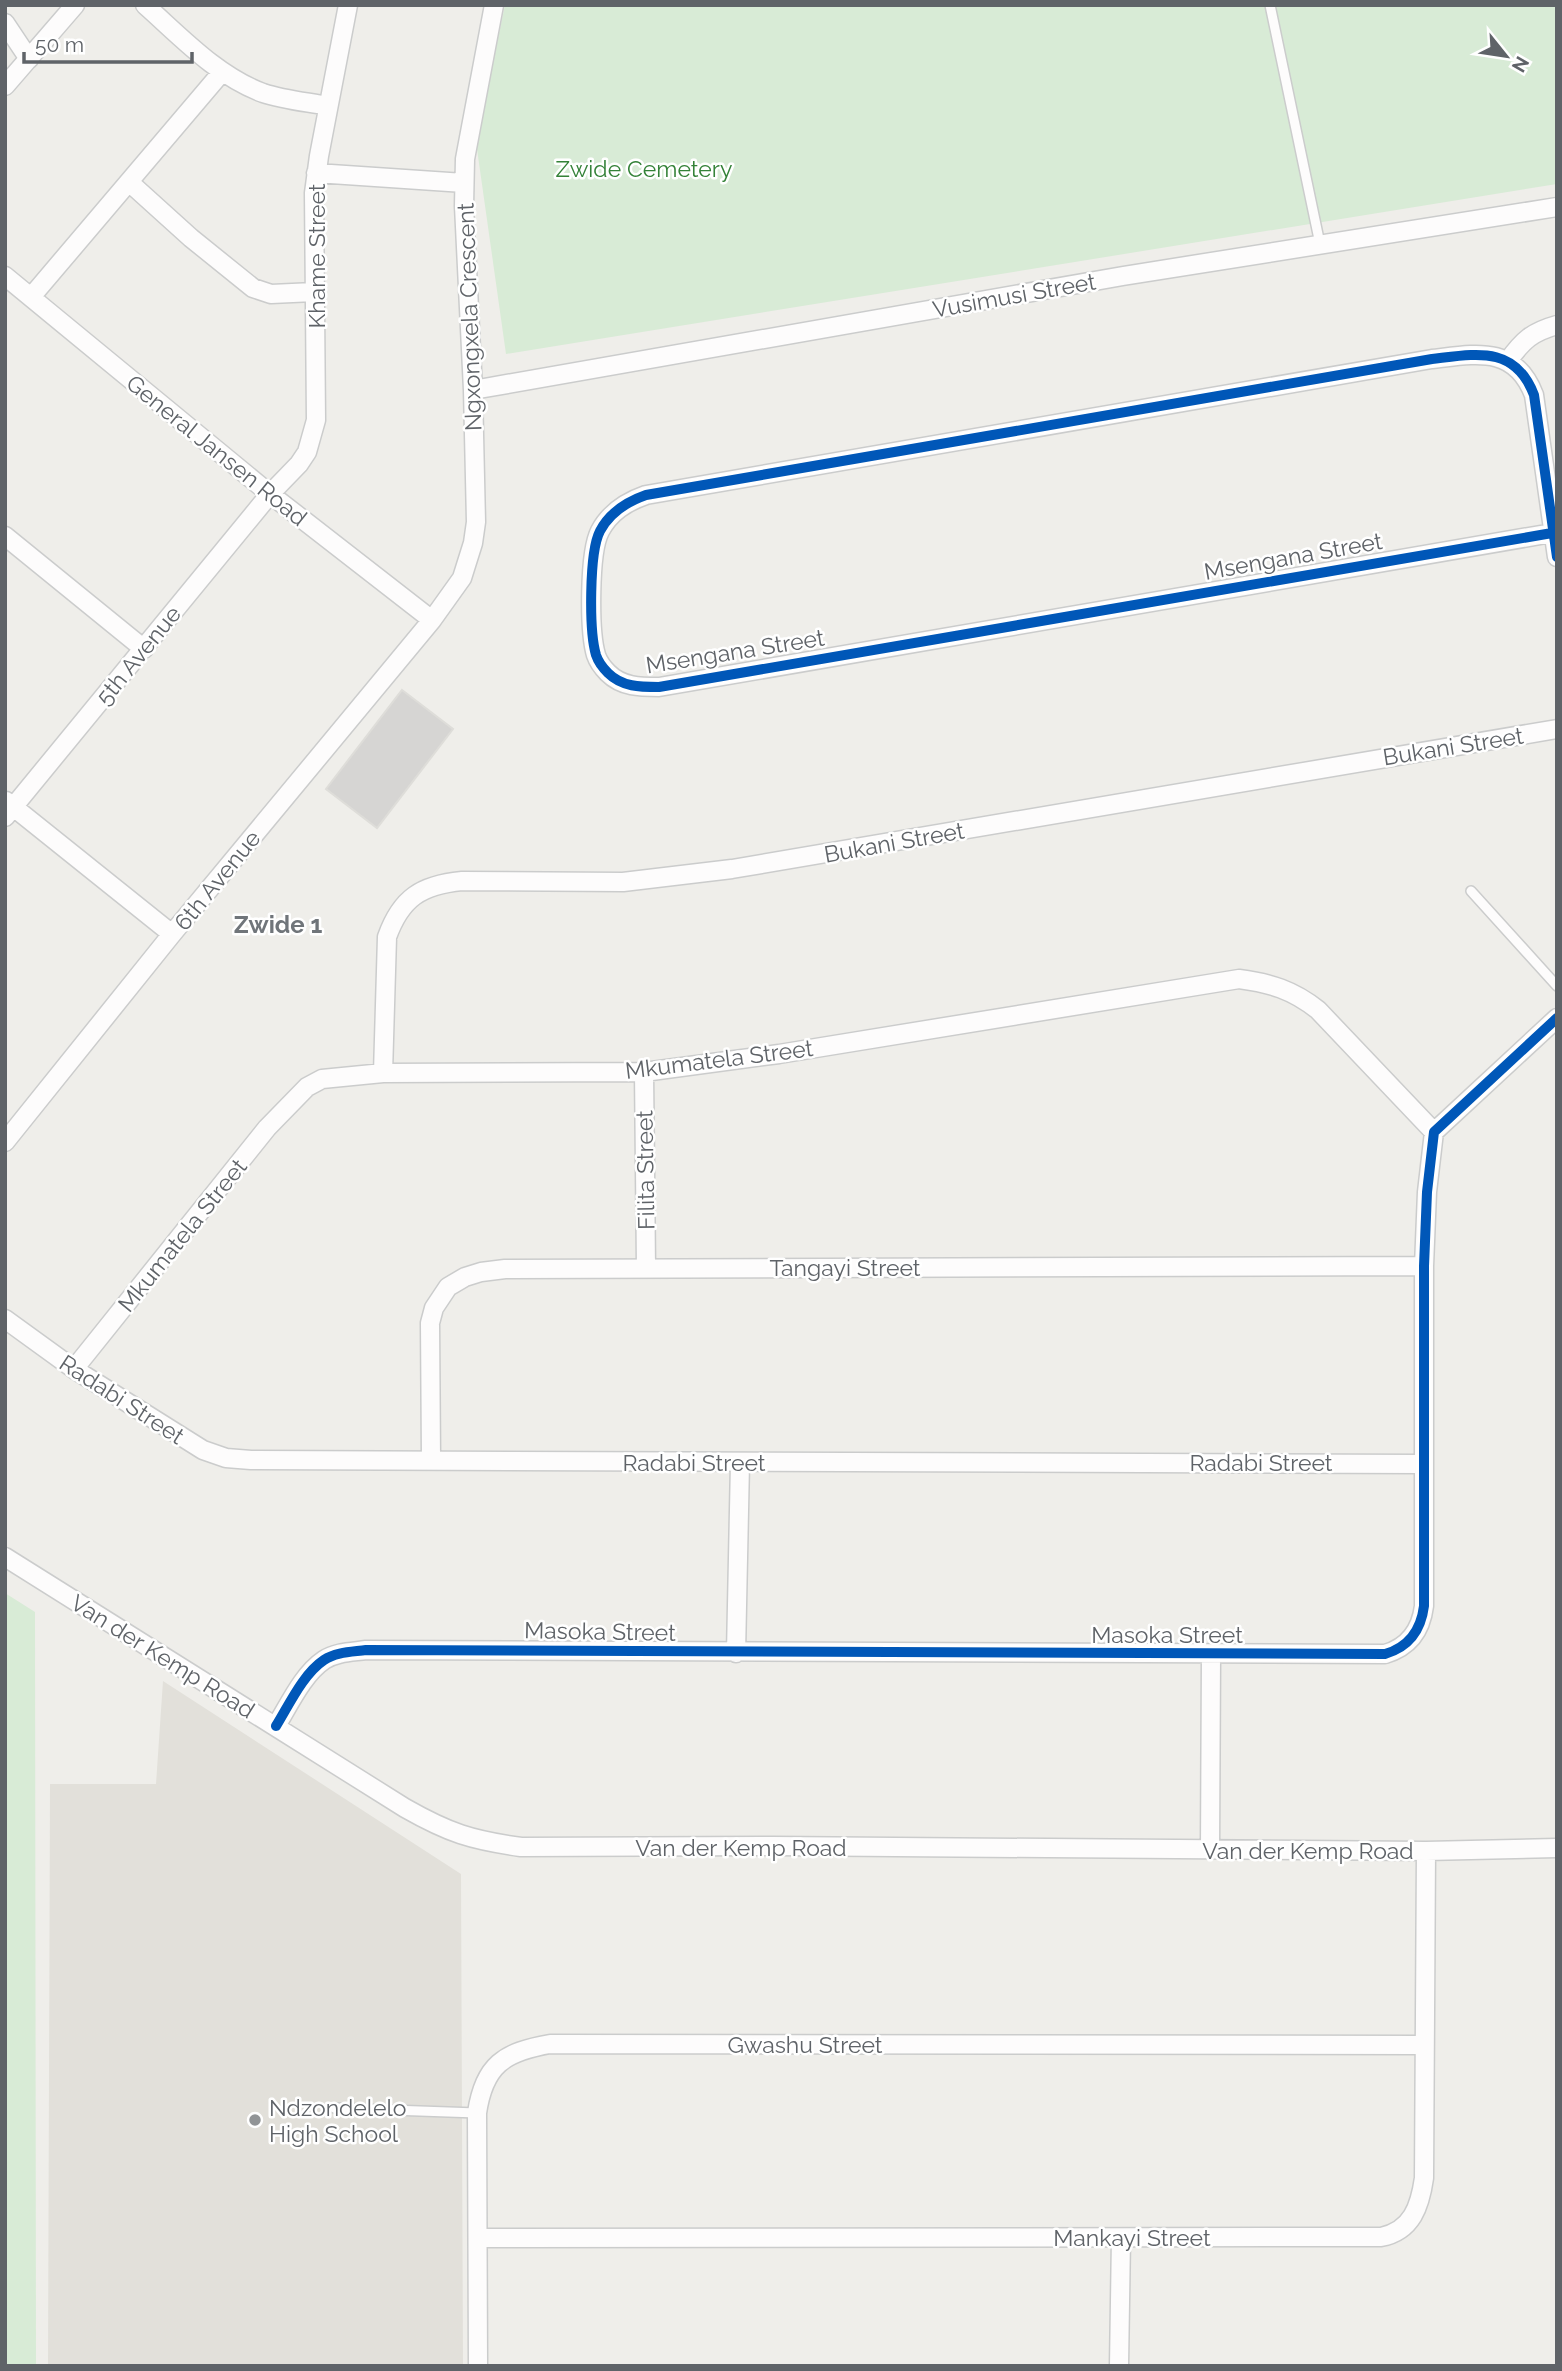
<svg xmlns="http://www.w3.org/2000/svg" width="1562" height="2371" font-family="Raleway,sans-serif">
  <style>
    .education { fill: #e2e0da }
    .green { fill: #d8ebd6 }
    .building { fill: #d6d5d3; stroke: #deddd9; stroke-width: 2 }
    .lines { fill: none; stroke-linecap: round; stroke-linejoin: round }
    .lane-casing { stroke: #cbcccc; stroke-width: 12 }
    .street-casing { stroke: #cbcccc; stroke-width: 21 }
    .lane { stroke: #fdfcfc; stroke-width: 9 }
    .street { stroke: #fdfcfc; stroke-width: 18 }
    .cycleway-casing { stroke: #fff; stroke-width: 15 }
    .cycleway { stroke: #0057b8; stroke-width: 10 }
    .poi-dot { fill: #919496; stroke: #fff; stroke-width: 2.5 }
    .labels { text-anchor: middle; dominant-baseline: central; stroke-width: 5; stroke-linejoin: round; paint-order: stroke }
    .park-label { font-size: 23px; fill: #348238; stroke: #fff }
    .street-label { font-size: 23px; fill: #5f6368; stroke: #fff }
    .poi-label { font-size: 23px; fill: #5f6368; stroke: #fff; text-anchor: start }
    .neighbourhood-label { font-size: 24px; font-weight: bold; fill: #70757a; stroke: #fff }
  </style>
  <rect width="100%" height="100%" fill="#efeeea"/>
  <path class="education" d="M163,1681L461,1874L463,2366H48L50,1784H156Z"/>
  <path class="green" d="M505,5H1557V184L506,354L476,142Z
    M5,1593L35,1612L36,2366H5Z"/>
  <path class="building" d="M402,690L453,729L377,828L326,789Z"/>
  <g class="lines">
    <g class="lane-casing">
      <path id="lane" d="M1270,5L1320,244
        M1471,891L1557,986
        M334,2108L477,2113"/>
    </g>
    <g class="street-casing">
      <path id="street" d="M145,5C181,37 217,76 263,93C284,100 307,102 328,106
        M5,23L29,59
        M5,86L75,5
        M316,173L464,183
        M129,182L191,238L253,288L271,294L314,292
        M5,276L270,494L432,620
        M31,297L222,72
        M1508,361C1523,340 1532,332 1557,325
        M473,390L1123,276L1557,207
        M1552,533L659,687C640,687 622,687 608,673C603,668 598,661 596,655C589,631 589,552 600,531C610,512 626,502 646,495L1432,359C1476,354 1515,345 1534,395L1557,557
        M5,536L144,649
        M6,801L172,934
        M5,817L270,494L299,464L307,452L316,420L314,193L319,156L348,5
        M644,1072L646,1268
        M383,1073L387,937C401,898 421,885 462,881L623,882L732,869L1557,729
        M5,1142L172,934L432,620L462,578L473,543L476,522L473,390L464,206L465,159L494,5
        M5,1319L74,1369L203,1450L226,1458L251,1460L1423,1464
        M74,1369L267,1128L307,1087L322,1079L383,1073L644,1072L779,1054L1239,979C1270,983 1293,990 1318,1010L1434,1132
        M431,1460L430,1323L434,1308L448,1287L465,1277L481,1272L505,1269L1424,1266
        M5,1557L405,1808C449,1833 471,1840 521,1847L773,1846L1426,1851L1557,1848
        M736,1653L740,1463
        M276,1726C289,1705 303,1674 324,1660C336,1652 352,1652 366,1650L1385,1654C1409,1647 1421,1630 1424,1606V1266L1427,1192L1434,1132L1557,1018
        M1210,1850L1211,1655
        M478,2238L1381,2237C1412,2231 1420,2206 1424,2178L1426,1851
        M478,2366L477,2113C484,2065 504,2052 550,2044L1423,2045
        M1119,2366L1121,2238"/>
    </g>
    <use href="#lane" class="lane"/>
    <use href="#street" class="street"/>
    <g class="cycleway-casing">
      <path id="cycleway" d="M1552,533L659,687C640,687 622,687 608,673C603,668 598,661 596,655C589,631 589,552 600,531C610,512 626,502 646,495L1432,359C1476,354 1515,345 1534,395L1557,557
        M276,1726C289,1705 303,1674 324,1660C336,1652 352,1652 366,1650L1385,1654C1409,1647 1421,1630 1424,1606V1266L1427,1192L1434,1132L1557,1018"/>
    </g>
    <use href="#cycleway" class="cycleway"/>
  </g>
  <circle class="poi-dot" cx="255" cy="2120" r="7"/>
  <g class="labels">
    <g class="park-label">
      <text x="644" y="168">Zwide Cemetery</text>
    </g>
    <g class="street-label">
      <text transform="translate(316 256) rotate(-90)">Khame Street</text>
      <text transform="translate(1014 295) rotate(-10)">Vusimusi Street</text>
      <text transform="translate(469 317) rotate(-92)">Ngxongxela Crescent</text>
      <text transform="translate(217 450) rotate(39)">General Jansen Road</text>
      <text transform="translate(1293 556) rotate(-10)">Msengana Street</text>
      <text transform="translate(735 651) rotate(-9)">Msengana Street</text>
      <text transform="translate(138 655) rotate(-51)">5th Avenue</text>
      <text transform="translate(1453 746) rotate(-9)">Bukani Street</text>
      <text transform="translate(894 842) rotate(-10)">Bukani Street</text>
      <text transform="translate(217 880) rotate(-51)">6th Avenue</text>
      <text transform="translate(719 1059) rotate(-7)">Mkumatela Street</text>
      <text transform="translate(645 1170) rotate(-91)">Filita Street</text>
      <text transform="translate(182 1235) rotate(-51)">Mkumatela Street</text>
      <text x="845" y="1267">Tangayi Street</text>
      <text transform="translate(122 1399) rotate(33)">Radabi Street</text>
      <text x="694" y="1462">Radabi Street</text>
      <text x="1261" y="1462">Radabi Street</text>
      <text transform="translate(600 1631) rotate(1)">Masoka Street</text>
      <text x="1167" y="1634">Masoka Street</text>
      <text transform="translate(163 1656) rotate(32)">Van der Kemp Road</text>
      <text x="741" y="1847">Van der Kemp Road</text>
      <text x="1308" y="1850">Van der Kemp Road</text>
      <text x="805" y="2044">Gwashu Street</text>
      <text x="1132" y="2237">Mankayi Street</text>
    </g>
    <g class="poi-label">
      <text x="269" y="2107">Ndzondelelo<tspan x="269" dy="26">High School</tspan></text>
    </g>
    <g class="neighbourhood-label">
      <text x="278" y="924">Zwide 1</text>
    </g>
  </g>
  <rect width="1562" height="2371" fill="none" stroke="#5f6368" stroke-width="14"/>
  <g transform="translate(1506 56) rotate(120)" stroke="#ffffff" stroke-width="5" paint-order="stroke">
  <path d="M0-5L12 26L0 18L-12 26Z" fill="#5f6368"/>
  <text y="-10" font-size="19" font-weight="bold" text-anchor="middle" fill="#5f6368">N</text>
  </g>
  <path d="M24 52v10h168v-10" fill="none" stroke="#5f6368" stroke-width="3.5"/>
  <text x="35" y="52" font-size="21" fill="#5f6368" stroke="#ffffff" stroke-width="5" paint-order="stroke">50 m</text>
</svg>
